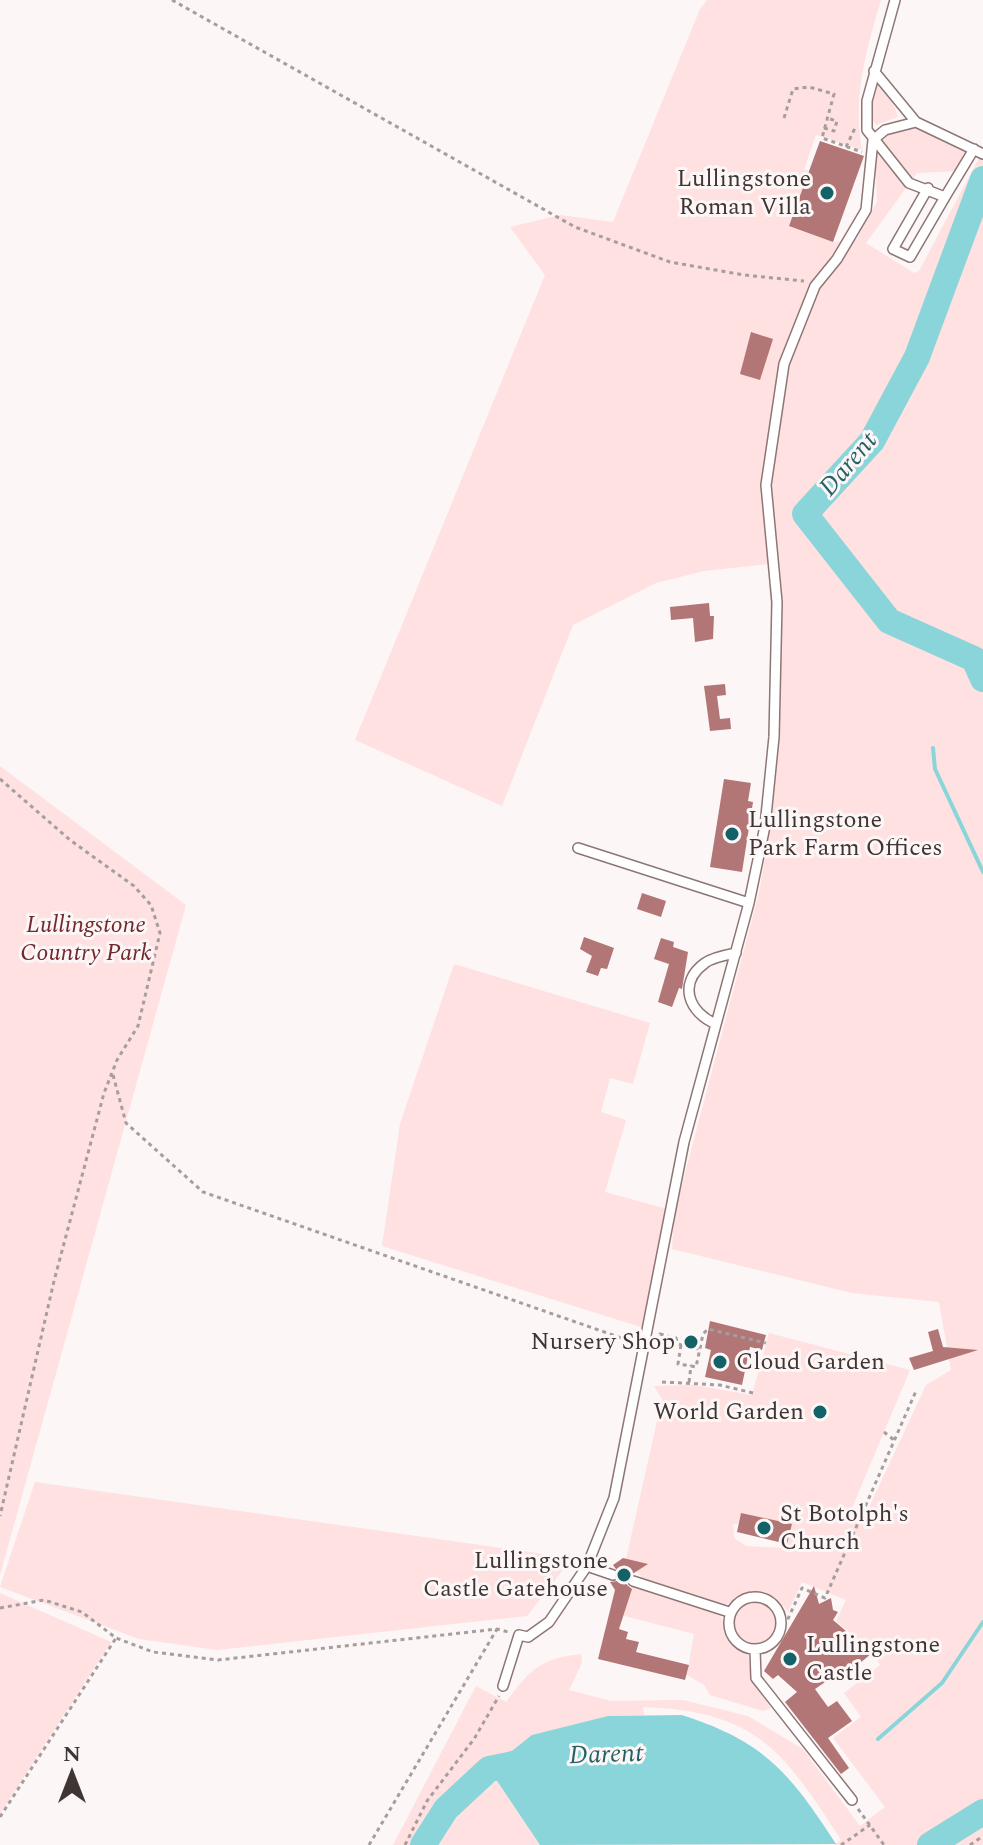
<svg xmlns="http://www.w3.org/2000/svg" width="983" height="1845" font-family="Spectral,serif">
  <style>
    .green { fill: #fee1e0; fill-rule: evenodd }
    .water { fill: #8ad5da }
    .lines { fill: none; stroke-linecap: round; stroke-linejoin: round }
    .stream { stroke: #8ad5da; stroke-width: 4 }
    .river { stroke: #8ad5da; stroke-width: 26 }
    .building { fill: #b17675 }
    .lane-casing { stroke: #8d7675; stroke-width: 12 }
    .path { stroke: #a69e9e; stroke-width: 3; stroke-dasharray: 4 4; stroke-linecap: butt }
    .lane { stroke: #fff; stroke-width: 9 }
    .poi-dot { fill: #126267; stroke: #fcf6f6; stroke-width: 3 }
    .labels { text-anchor: middle; dominant-baseline: central; stroke-width: 6; stroke-linejoin: round; paint-order: stroke }
    .poi-label { font-size: 24px; fill: #403535; stroke: #fcf6f6; text-anchor: end }
    .park-label { font-size: 24px; font-style: italic; fill: #72282c; stroke: #fcf6f6 }
    .water-label { font-size: 26px; font-style: italic; fill: #246266; stroke: #fcf6f6 }
  </style>
  <rect width="100%" height="100%" fill="#fcf6f6"/>
  <path class="green" d="M707,0H881C866,51 852,97 862,150L816,135L804,169L809,171L789,226L833,242L856,240L877,202L875,154L884,134L915,126L966,151L959,171L917,173L866,243L914,273L919,271L979,158L983,160V1845H834L841,1840C783,1750 756,1711 643,1707L644,1715L608,1716L489,1769L540,1845H393L476,1686L506,1702C531,1669 539,1659 581,1654L582,1663L569,1690L611,1701L683,1700L748,1716L803,1749L860,1826L885,1807L833,1738L861,1717L844,1693L880,1665L871,1650L836,1621L846,1600L802,1582L788,1612C768,1585 752,1586 726,1605L642,1578L626,1559L662,1399L654,1386L694,1385L752,1395L769,1333L910,1370L852,1508L866,1514L926,1385L951,1370L939,1302L852,1293L672,1249L674,1217L641,1327L382,1246L400,1124L454,964L650,1023L633,1084L610,1078L601,1112L626,1120L605,1192L675,1211L759,893L772,817L778,741L768,564L704,571L656,583L573,625L502,806L355,740L545,275L510,227L560,215L613,222L700,9ZM741,1513L792,1525L785,1548L746,1546L734,1538L733,1524H738Z
    M876,82L892,101L898,117L876,125L871,117Z
    M0,766L186,905L0,1575Z
    M35,1482L572,1558L527,1616L217,1650L139,1639L0,1587Z
    M632,1586C653,1592 700,1600 716,1612C734,1626 720,1643 748,1654L751,1679L771,1708L763,1711L710,1695L704,1685L687,1675L694,1634L621,1615Z
    M0,1593L111,1642L0,1814Z
    M734 1622a21 21 0 1 1 42 0a21 21 0 1 1-42 0Z"/>
  <path class="water" d="M682,1715C765,1742 789,1772 836,1844L540,1845L489,1769L532,1735L608,1716Z"/>
  <g class="lines">
    <path class="stream" d="M933,748L935,769L983,872
      M878,1739L942,1683L983,1622"/>
    <path class="river" d="M983,179L917,357L872,441L805,514L889,621L974,659L983,679
      M423,1845L446,1809L489,1769L523,1762
      M930,1845L983,1812"/>
  </g>
  <path class="building" d="M820,141L864,156L833,242L789,226Z
    M751,332L773,339L760,380L740,374Z
    M709,603L710,616H714L713,639L695,642L693,618L671,620L670,607Z
    M725,684L726,695L717,696L720,719L730,718L731,729L710,731L704,686Z
    M724,779L751,783L748,801L753,802L742,872L710,867Z
    M642,893L666,901L661,917L637,909Z
    M584,937L614,948L607,969L601,968L598,976L586,972L592,956L580,949Z
    M661,938L674,942L673,947L688,952L682,989L679,988L672,1007L658,1002L669,964L654,959Z
    M710,1321L766,1335L762,1350L750,1347L742,1385L705,1377L711,1350L705,1348Z
    M938,1329L943,1347L978,1350L914,1370L909,1358L933,1351L928,1332Z
    M741,1513L792,1524L787,1544L737,1532Z
    M623,1558L648,1564L626,1578L627,1585L632,1589L619,1629L628,1632L626,1639L639,1642L636,1652L689,1665L685,1680L598,1659L615,1590L610,1582L617,1581L621,1576L613,1565Z
    M814,1586L819,1604L831,1598L833,1610L838,1612L833,1620L872,1653L853,1669L850,1665L815,1689L828,1707L837,1701L852,1721L828,1738L849,1768L841,1774L785,1702L797,1692L778,1675L773,1679L764,1671Z"/>
  <g class="lines">
    <g class="lane-casing">
      <path id="lane" d="M895,0L867,101V130L909,183L945,197L974,149
        M874,71L916,122L983,154
        M928,188L893,249L910,257L945,197
        M578,848L749,903
        M716,1024C689,1013 677,983 705,963C713,957 726,955 736,953
        M587,1566L613,1575
        M633,1581L729,1612
        M729 1623a26 26 0 1 1 52 0a26 26 0 1 1-52 0Z
        M755,1650L756,1678L852,1800
        M503,1686L519,1635L528,1637L549,1622L587,1566L614,1498L684,1142L749,903L765,826L774,737L777,602L766,485L784,364L815,286L837,259L866,210L873,140L885,130L916,122"/>
    </g>
    <path class="path" d="M172,0L575,227L670,262L744,275L804,281
      M784,118L793,89L809,87L834,94L822,138L862,152
      M824,128L834,131L837,121L827,118
      M846,147L855,128
      M0,779L70,840L134,886L151,905L160,933L138,1026L117,1060L104,1093L54,1281L0,1516
      M113,1075L126,1123L203,1192L633,1342
      M658,1342L660,1334L676,1338L678,1344L699,1349
      M681,1345L678,1364L691,1366
      M662,1382L720,1385L753,1393
      M689,1382L691,1366L696,1367L703,1334L708,1329L766,1343
      M884,1432L894,1440
      M0,1608L44,1600L82,1612L116,1638L153,1652L218,1660L497,1629L508,1632
      M781,1623L787,1621L802,1588L825,1598L916,1391
      M858,1809L884,1845
      M0,1817L116,1638
      M369,1845L497,1629
      M405,1845L427,1801L474,1739L499,1696
      M841,1845L870,1825
      M970,1845L983,1836"/>
    <use href="#lane" class="lane"/>
  </g>
  <g class="poi-dot">
    <circle cx="827" cy="193" r="8"/>
    <circle cx="732" cy="834" r="8"/>
    <circle cx="691" cy="1342" r="8"/>
    <circle cx="720" cy="1362" r="8"/>
    <circle cx="820" cy="1412" r="8"/>
    <circle cx="764" cy="1528" r="8"/>
    <circle cx="624" cy="1575" r="8"/>
    <circle cx="790" cy="1659" r="8"/>
  </g>
  <g class="labels">
    <g class="poi-label">
      <text x="811" y="179">Lullingstone<tspan x="811" dy="28">Roman Villa</tspan></text>
      <text x="748" y="820" text-anchor="start">Lullingstone<tspan x="748" dy="28">Park Farm Offices</tspan></text>
      <text x="675" y="1342">Nursery Shop</text>
      <text x="736" y="1362" text-anchor="start">Cloud Garden</text>
      <text x="804" y="1412">World Garden</text>
      <text x="780" y="1514" text-anchor="start">St Botolph's<tspan x="780" dy="28">Church</tspan></text>
      <text x="608" y="1561">Lullingstone<tspan x="608" dy="28">Castle Gatehouse</tspan></text>
      <text x="806" y="1645" text-anchor="start">Lullingstone<tspan x="806" dy="28">Castle</tspan></text>
    </g>
    <g class="park-label">
      <text x="86" y="925">Lullingstone<tspan x="86" dy="28">Country Park</tspan></text>
    </g>
    <g class="water-label">
      <text transform="translate(848 464) rotate(-50)">Darent</text>
      <text transform="translate(606 1754) rotate(-2)">Darent</text>
    </g>
  </g>
  <g transform="translate(72 1773)" stroke="#fcf6f6" stroke-width="6" paint-order="stroke">
  <path d="M0-6L14 30L0 20L-14 30Z" fill="#403535"/>
  <text y="-12" font-size="22" font-weight="bold" text-anchor="middle" fill="#403535">N</text>
  </g>
</svg>
